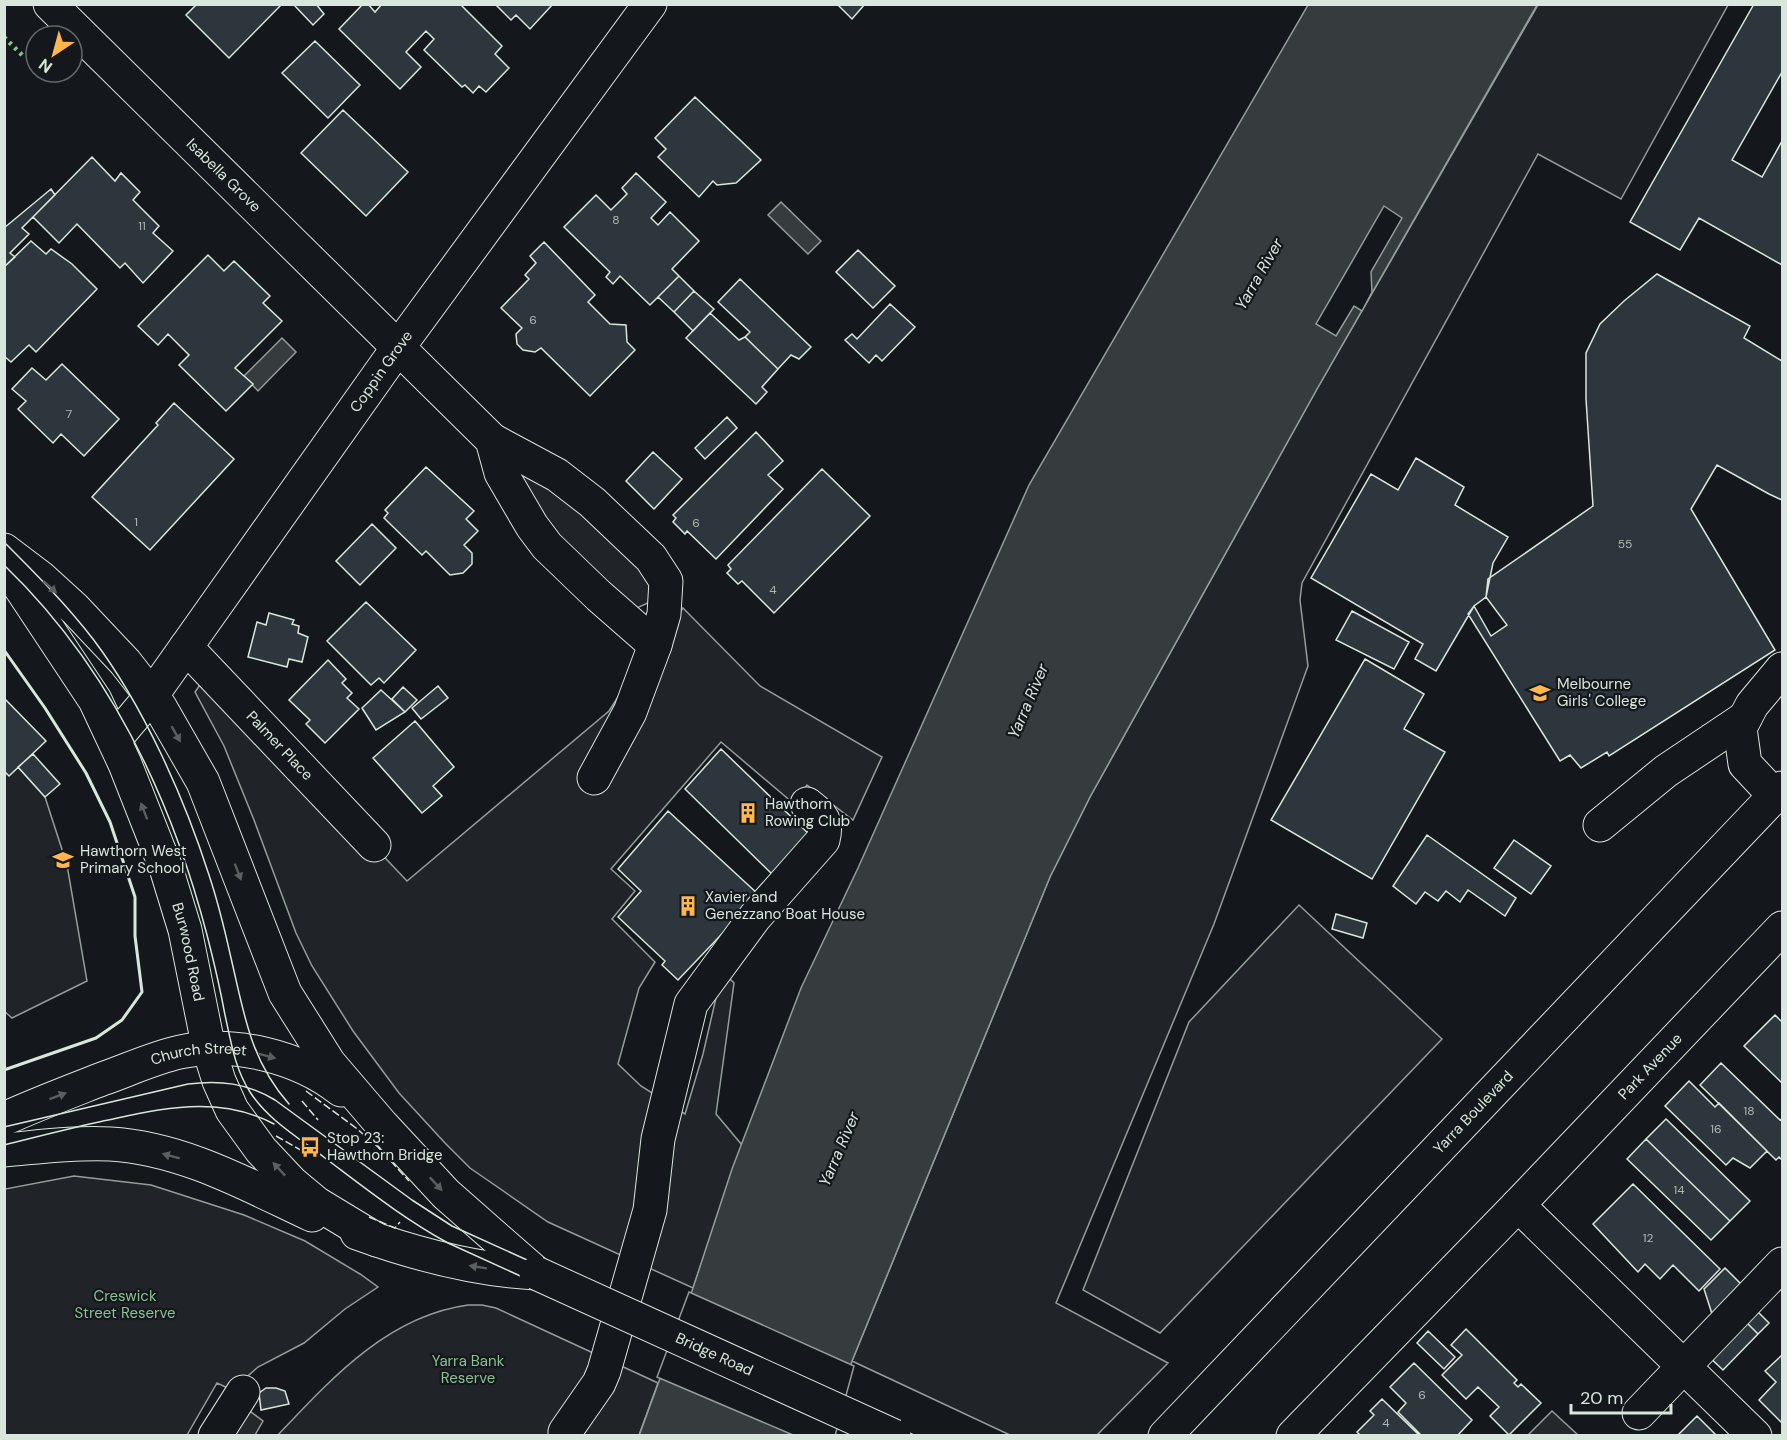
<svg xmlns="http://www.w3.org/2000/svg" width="1787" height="1440" font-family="'DM Sans',sans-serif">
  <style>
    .green { fill: #202428; stroke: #939e99; stroke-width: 1.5 }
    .parking { fill: #24282b; stroke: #939e99; stroke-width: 1.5 }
    .water { fill: #363b3e; stroke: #939e99; stroke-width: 1.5 }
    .pier { fill: #14181c; stroke: #939e99; stroke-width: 1.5 }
    .building { fill: #2c363c; stroke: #d8e6dc; stroke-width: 1.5 }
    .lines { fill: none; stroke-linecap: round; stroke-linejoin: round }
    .minor-casing { stroke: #d8e6dc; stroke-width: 35 }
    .major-casing { stroke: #d8e6dc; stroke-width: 35 }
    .minor { stroke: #14181c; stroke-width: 33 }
    .major { stroke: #14181c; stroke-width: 33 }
    .tram { stroke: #d8e6dc; stroke-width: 1.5 }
    .major-bridge-casing { stroke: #d8e6dc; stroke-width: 35; stroke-linecap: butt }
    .major-bridge { stroke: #14181c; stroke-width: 33 }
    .hedge { stroke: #8ac095; stroke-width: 4.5; stroke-dasharray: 3 4.5; stroke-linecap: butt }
    .fence { stroke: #d8e6dc; stroke-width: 1.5; stroke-dasharray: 8 3; stroke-linecap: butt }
    .wall { stroke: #d8e6dc; stroke-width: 3 }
    .oneway { fill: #59605f }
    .labels { text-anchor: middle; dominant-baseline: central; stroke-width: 4.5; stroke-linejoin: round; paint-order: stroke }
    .number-label { font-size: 12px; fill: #adbab4 }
    .street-label { font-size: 15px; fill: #d8e6dc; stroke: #14181c }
    .poi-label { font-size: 15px; fill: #d8e6dc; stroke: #14181c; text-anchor: start }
    .park-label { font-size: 15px; fill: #8ac095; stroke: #14181c }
    .water-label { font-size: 16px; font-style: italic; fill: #d8e6dc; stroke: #14181c }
  </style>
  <rect width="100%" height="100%" fill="#14181c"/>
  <path class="green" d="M1538,5H1728L1621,199L1538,154L1302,583L1300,600L1308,666L1214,924L1056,1303L1168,1363L1097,1435L1012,1436L852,1361L1050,877L1090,797L1317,389Z
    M513,458L534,468L656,578L650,602L637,608L586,570L515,482Z
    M683,608L760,686L882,757L853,820L807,785L793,803L721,742L611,869L635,891L612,919L655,962L639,988L618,1064L641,1086L685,1114L703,1054L719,985L728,977L734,983L716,1114L742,1145L693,1288L548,1222L470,1168L445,1143L399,1093L353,1031L312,966L296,933L254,820L224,746L195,692L209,672L407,881L609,711L641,661Z
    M18,767L45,797L67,865L87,981L12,1018L4,1011V771Z
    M1299,905L1442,1039L1160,1333L1083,1290L1189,1022Z
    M74,1176L151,1185L244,1215L305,1241L360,1274L378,1287L345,1309L304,1343L258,1367L232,1390L217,1383L187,1435L5,1436V1189Z
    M468,1305H482L496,1308L658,1383L639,1435L277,1436C330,1380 387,1316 468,1305Z"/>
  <path class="parking" d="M243,1406L263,1421L255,1435L226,1436Z
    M1552,1411L1578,1435H1528Z"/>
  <path class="water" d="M1308,5H1537L1317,389L1090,797L1050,877L852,1361L832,1435L639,1436L693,1288L732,1169L801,988L858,868L1029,485Z
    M781,202L821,241L808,254L768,215Z
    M282,338L296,352L258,391L244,376Z"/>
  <path class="pier" d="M1384,206L1402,218L1371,272L1372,292L1362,311L1354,306L1336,336L1316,324Z
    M689,1292L854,1366L835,1436L793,1435L657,1377Z"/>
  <path class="building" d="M197,4H282L229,58L186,15Z
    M297,4H316L324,14L313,25L295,6Z
    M363,4H368L375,12L382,4H460L502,46L495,54L509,68L486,92L479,86L473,93L465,85L462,87L424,50L434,39L426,31L406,52L421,67L400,89L339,29Z
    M495,4H553L530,29L516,15L511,20Z
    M837,4H865L852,19Z
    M1754,4H1782V72L1732,160L1762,177L1782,141V265L1699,218L1680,250L1630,222Z
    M315,41L360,85L328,118L282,73Z
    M695,97L761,160L736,183L717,185L713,181L699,197L658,157L666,149L655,138Z
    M343,110L408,172L366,216L301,153Z
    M92,157L115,181L121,173L140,192L133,200L159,226L153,233L173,251L143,283L125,263L120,268L77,224L59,243L33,217Z
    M636,173L666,202L651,218L658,225L670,212L699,241L672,269L679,276L650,305L620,276L613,284L606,277L610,272L564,227L596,195L611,210L627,194L622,188Z
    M51,189L55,195L22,228L29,234L10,253L15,257L4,267V228Z
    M31,241L46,254L51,249L72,264L97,289L36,352L29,345L11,362L4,356V267Z
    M544,242L595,295L588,302L610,324L626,325L627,342L635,350L590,396L541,348L535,352L523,350L517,344L516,334L522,328L501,308L529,279L525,275L536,263L530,256Z
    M858,250L895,286L873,308L836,272Z
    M208,255L224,271L234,261L270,296L263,303L282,321L235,368L253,384L226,411L179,365L189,355L168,334L158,345L138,326Z
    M1657,274L1750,326L1744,338L1782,361V500L1769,494L1717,465L1691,509L1775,650L1609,756L1607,752L1581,768L1570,755L1560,761L1468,614L1474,606L1491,636L1507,625L1486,597L1488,579L1593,506L1586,399V353L1600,324L1624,301Z
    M679,276L694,291L674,312L658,297Z
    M740,279L811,347L799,359L791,355L778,369L745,337L750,332L718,302Z
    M694,291L714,309L693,331L674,312Z
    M890,304L915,327L882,361L876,355L869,363L845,340L852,334L857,339Z
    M710,313L739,340L745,337L778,369L762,387L767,392L756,404L686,338Z
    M62,364L119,419L84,456L61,434L53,443L18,409L26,401L12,389L32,368L46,380Z
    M174,403L234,459L150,550L92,497L158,425L156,423Z
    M727,417L737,428L705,459L695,448Z
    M756,432L783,461L768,475L783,489L716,559L687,531L685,534L673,522L676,518L673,515Z
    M653,452L682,479L654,509L626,481Z
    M1416,458L1464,487L1455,505L1508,537L1493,563L1486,597L1474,606L1436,671L1415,659L1423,644L1311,578L1371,474L1398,490Z
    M426,467L474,511L466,519L478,531L464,545L472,553V564L463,573L450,575L426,551L422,555L384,518L388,513L385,510Z
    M822,469L870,516L774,613L742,581L738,584L727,573L731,569L728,565Z
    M372,524L396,548L360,585L336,561Z
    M366,602L416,650L384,683L379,678L371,685L327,641Z
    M1352,611L1409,642L1394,669L1336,640Z
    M269,613L294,620L292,624L299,626L298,633L308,637L302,662L289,659L287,667L248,657L257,622L266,625Z
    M1365,659L1424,694L1404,729L1445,752L1372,879L1271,820Z
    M328,660L346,679L342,683L352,693L347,698L359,709L325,743L306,724L310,720L289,700Z
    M438,686L448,698L421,719L412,708Z
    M403,687L417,700L405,712L392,699Z
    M381,690L405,712L376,730L362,708Z
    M4,698L46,741L9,776L4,771Z
    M415,721L454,767L433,786L442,796L422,813L373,758Z
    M721,749L811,836L774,876L685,789Z
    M33,754L60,784L45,797L18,767Z
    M668,811L759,895L678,980L662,965L665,961L618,917L641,891L618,869Z
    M1427,835L1516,898L1505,916L1468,890L1460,902L1446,891L1438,901L1425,892L1416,904L1393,886Z
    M1514,840L1551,866L1531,894L1494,868Z
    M1336,914L1367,923L1363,938L1332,929Z
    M1775,1015L1782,1022V1083L1744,1046Z
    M1721,1063L1780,1120L1782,1119V1160L1779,1157L1776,1160L1700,1085Z
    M1689,1081L1715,1107L1719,1103L1767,1151L1750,1168L1733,1158L1726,1165L1665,1106Z
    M1666,1119L1750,1201L1730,1221L1646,1139Z
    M1646,1139L1730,1221L1711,1240L1627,1159Z
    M1633,1184L1720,1269L1699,1291L1673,1265L1660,1279L1645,1264L1638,1272L1593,1224Z
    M1725,1268L1745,1288L1714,1320L1704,1289Z
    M1752,1306L1769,1323L1758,1334L1741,1317Z
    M1741,1317L1758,1334L1723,1370L1705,1353Z
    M1466,1329L1517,1380L1514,1383L1518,1387L1521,1384L1541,1403L1509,1435L1490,1416L1499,1407L1478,1387L1466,1399L1442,1375L1462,1355L1451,1345Z
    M1428,1331L1455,1357L1444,1369L1417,1343Z
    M1781,1356L1782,1357V1423L1759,1400L1776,1382L1765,1371Z
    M1414,1363L1472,1420L1457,1436H1422L1398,1412L1406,1403L1390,1387Z
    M266,1388H276L285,1391L289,1404L261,1410L259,1393Z
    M1382,1399L1420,1436H1361L1357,1432L1374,1415L1370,1411Z
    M1697,1416L1717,1436H1681L1679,1434Z"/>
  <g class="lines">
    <g class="minor-casing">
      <g id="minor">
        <path id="s1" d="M50,4L492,440L501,473L532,526L547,546L599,596L655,645L630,712L594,778"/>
        <path d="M492,440L557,475L592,502L651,558L666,581L664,614L655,645"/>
        <path id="s2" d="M186,647L374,845"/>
        <path id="s3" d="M115,739L152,695L397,349L650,4"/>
        <path d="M1775,796L1745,764L1740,728L1752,705L1782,669"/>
        <path d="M1600,825L1666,771L1745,718"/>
        <path d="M1518,1205L1755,1436"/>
        <path d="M1639,1413L1782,1264"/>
        <path d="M565,1432L599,1383L604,1371L650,1210L658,1139L691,1004L755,917L823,840C828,820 822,816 807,804"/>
        <path d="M215,1436L243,1392"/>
        <path id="s4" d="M1293,1436L1518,1205L1782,928"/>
      </g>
    </g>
    <g class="major-casing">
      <g id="major">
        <path d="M4,550L41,578L75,609L125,662L160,707L203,782L285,993L329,1063L382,1125L446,1194L536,1273"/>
        <path id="s5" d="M4,563L95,700L125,764L166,868L185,930L209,1049L219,1081L232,1110L261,1150L292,1183L316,1203L377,1240"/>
        <path id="s6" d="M4,1119C37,1104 69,1092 102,1079C128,1070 153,1058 180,1052C234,1041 298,1056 341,1090"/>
        <path d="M4,1150C39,1147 75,1142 110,1144C182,1148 248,1185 312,1215"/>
        <path d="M357,1233C415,1254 474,1270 536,1273"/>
        <path id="s7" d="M1165,1436L1782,788"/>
      </g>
    </g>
    <use href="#minor" class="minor"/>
    <use href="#major" class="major"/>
    <path class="tram" d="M4,542C35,573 66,604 93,639C143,705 184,797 209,875C218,902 225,931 231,958C244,1013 250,1060 289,1104
      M4,565C108,665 171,797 207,935C214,962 220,988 225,1015C231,1042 235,1069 250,1092C268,1120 299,1138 325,1158C365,1188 404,1219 448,1243L872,1436
      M4,1127L188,1084C220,1080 247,1083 275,1100L412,1200L452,1226L916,1436
      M4,1145C36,1137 67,1129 99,1122C157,1109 218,1094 274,1124"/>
    <g class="major-bridge-casing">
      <g id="major-bridge">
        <path id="s8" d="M536,1273L894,1436"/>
      </g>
    </g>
    <use href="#major-bridge" class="major-bridge"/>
    <path class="hedge" d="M4,37L25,58"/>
    <path class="fence" d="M306,1091L356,1128L378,1147L409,1181
      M302,1101L318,1120
      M276,1136L304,1152
      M369,1217L395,1228L400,1222"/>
    <path class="wall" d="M4,650L45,708L86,773L110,822L135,897V936L142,992L122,1020L96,1038L4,1070"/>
  </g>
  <defs><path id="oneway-solid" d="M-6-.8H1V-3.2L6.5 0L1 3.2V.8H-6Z" transform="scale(1.5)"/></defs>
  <g class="oneway">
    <use href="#oneway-solid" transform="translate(50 587) rotate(42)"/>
    <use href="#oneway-solid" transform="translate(176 734) rotate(60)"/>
    <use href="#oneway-solid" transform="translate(144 811) rotate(-111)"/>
    <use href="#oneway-solid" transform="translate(238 872) rotate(69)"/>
    <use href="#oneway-solid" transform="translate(267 1056) rotate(15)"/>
    <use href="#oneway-solid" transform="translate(58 1096) rotate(-21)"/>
    <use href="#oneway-solid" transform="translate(171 1156) rotate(-165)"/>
    <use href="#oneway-solid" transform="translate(279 1169) rotate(-133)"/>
    <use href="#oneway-solid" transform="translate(436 1184) rotate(47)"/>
    <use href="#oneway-solid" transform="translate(478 1267) rotate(-171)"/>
  </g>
  <defs>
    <g id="school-bare" transform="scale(1.62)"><path d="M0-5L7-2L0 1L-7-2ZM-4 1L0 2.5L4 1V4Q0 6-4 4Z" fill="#ffb74d" stroke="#14181c" stroke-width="2.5" paint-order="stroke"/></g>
    <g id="building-bare" transform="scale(1.62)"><path d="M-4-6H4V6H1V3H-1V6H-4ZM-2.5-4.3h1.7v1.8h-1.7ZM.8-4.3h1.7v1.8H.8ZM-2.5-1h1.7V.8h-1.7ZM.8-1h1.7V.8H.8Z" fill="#ffb74d" stroke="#14181c" stroke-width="2.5" paint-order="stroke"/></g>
    <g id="bus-bare" transform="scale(1.62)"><path d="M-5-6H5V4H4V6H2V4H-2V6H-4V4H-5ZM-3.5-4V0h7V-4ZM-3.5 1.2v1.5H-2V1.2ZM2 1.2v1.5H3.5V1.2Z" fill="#ffb74d" stroke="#14181c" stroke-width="2.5" paint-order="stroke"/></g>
  </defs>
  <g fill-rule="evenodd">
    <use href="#school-bare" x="1540" y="693"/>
    <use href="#building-bare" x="748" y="813"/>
    <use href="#school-bare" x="63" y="860"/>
    <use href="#building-bare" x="688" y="906"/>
    <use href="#bus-bare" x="310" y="1147"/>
  </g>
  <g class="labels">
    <g class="number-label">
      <text x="616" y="220">8</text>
      <text x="142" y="226">11</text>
      <text x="533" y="320">6</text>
      <text x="69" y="414">7</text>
      <text x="136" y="522">1</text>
      <text x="696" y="523">6</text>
      <text x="1625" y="544">55</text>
      <text x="773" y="590">4</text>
      <text x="1749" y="1111">18</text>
      <text x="1716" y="1129">16</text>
      <text x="1679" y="1190">14</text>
      <text x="1648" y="1238">12</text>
      <text x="1422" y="1395">6</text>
      <text x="1386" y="1423">4</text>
    </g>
    <g class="street-label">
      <text stroke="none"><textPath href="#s1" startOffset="244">Isabella Grove</textPath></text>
      <text stroke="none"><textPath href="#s3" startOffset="454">Coppin Grove</textPath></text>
      <text stroke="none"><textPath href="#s2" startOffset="136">Palmer Place</textPath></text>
      <text stroke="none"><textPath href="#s5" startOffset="434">Burwood Road</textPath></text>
      <text stroke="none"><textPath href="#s6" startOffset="207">Church Street</textPath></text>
      <text stroke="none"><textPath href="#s4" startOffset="514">Park Avenue</textPath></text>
      <text stroke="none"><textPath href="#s7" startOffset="447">Yarra Boulevard</textPath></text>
      <text stroke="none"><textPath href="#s8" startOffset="196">Bridge Road</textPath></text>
    </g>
    <g class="poi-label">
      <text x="1557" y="684">Melbourne<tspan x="1557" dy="17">Girls' College</tspan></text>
      <text x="765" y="804">Hawthorn<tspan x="765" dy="17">Rowing Club</tspan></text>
      <text x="80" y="851">Hawthorn West<tspan x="80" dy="17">Primary School</tspan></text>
      <text x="705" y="897">Xavier and<tspan x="705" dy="17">Genezzano Boat House</tspan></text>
      <text x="327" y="1138">Stop 23:<tspan x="327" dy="17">Hawthorn Bridge</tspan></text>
    </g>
    <g class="park-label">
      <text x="125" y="1296">Creswick<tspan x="125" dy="17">Street Reserve</tspan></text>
      <text x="468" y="1361">Yarra Bank<tspan x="468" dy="17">Reserve</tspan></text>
    </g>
    <g class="water-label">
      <text transform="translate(1259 274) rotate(-60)">Yarra River</text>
      <text transform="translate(1028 701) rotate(-67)">Yarra River</text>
      <text transform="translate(839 1149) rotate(-67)">Yarra River</text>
    </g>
  </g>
  <rect width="1787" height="1440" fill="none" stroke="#d8e6dc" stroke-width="12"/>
  <g transform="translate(54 54) rotate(216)"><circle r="28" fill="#14181c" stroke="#626a69" stroke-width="1.5"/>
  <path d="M0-4.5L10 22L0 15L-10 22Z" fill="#ffb74d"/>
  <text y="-9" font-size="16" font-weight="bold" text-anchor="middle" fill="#d8e6dc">N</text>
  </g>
  <path d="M1571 1404v9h100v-9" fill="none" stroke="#d8e6dc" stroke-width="3"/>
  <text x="1580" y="1404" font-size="18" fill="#d8e6dc" stroke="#14181c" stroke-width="4.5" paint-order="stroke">20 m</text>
</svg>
